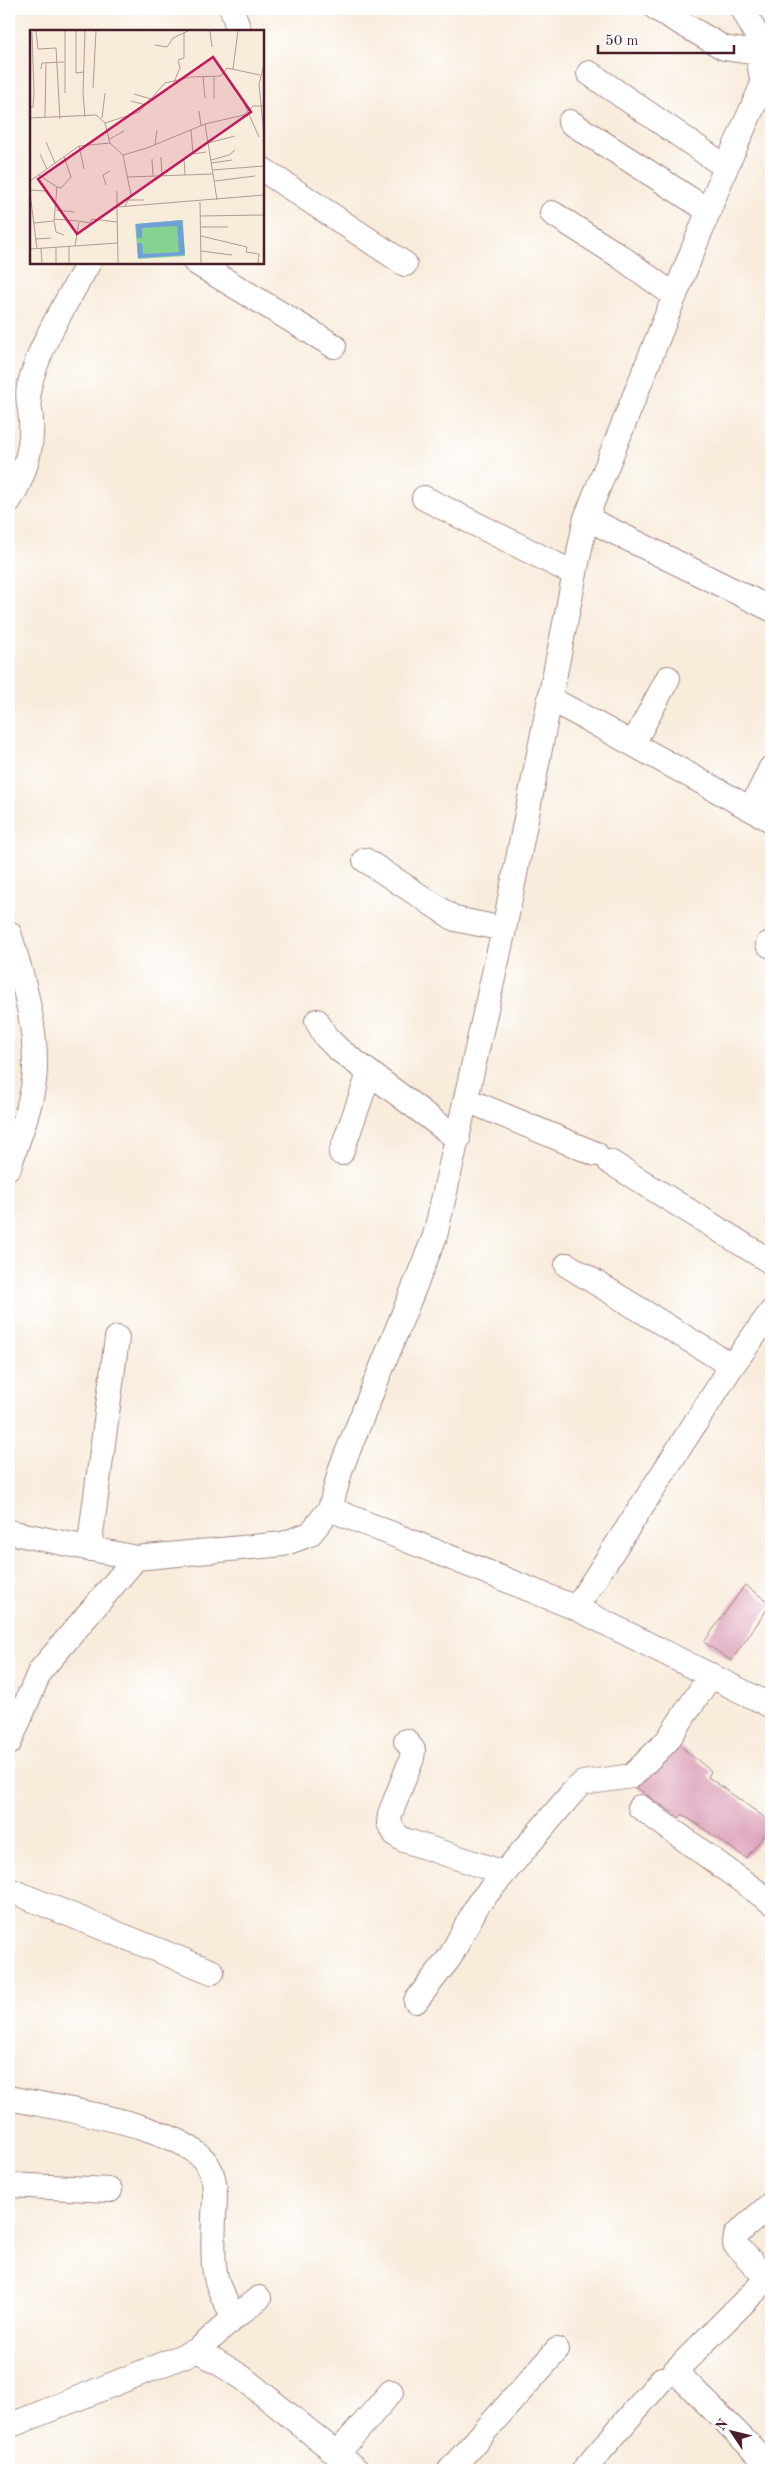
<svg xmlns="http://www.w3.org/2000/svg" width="780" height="2479" font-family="'Old Standard TT',serif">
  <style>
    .building { fill: #dda4bb }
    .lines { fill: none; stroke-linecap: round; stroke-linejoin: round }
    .minor-casing { stroke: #a18683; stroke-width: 26 }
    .minor { stroke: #fff; stroke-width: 24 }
    .inset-road { fill: none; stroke: #b29a95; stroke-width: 1 }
    .view { fill: #c2185b; fill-opacity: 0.15; stroke: #c2185b; stroke-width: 2.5 }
    .inset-edge { fill: none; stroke: #4a1f2b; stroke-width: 2.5 }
  </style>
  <rect width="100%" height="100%" fill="#fff"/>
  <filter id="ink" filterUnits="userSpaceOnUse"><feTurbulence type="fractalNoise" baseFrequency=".02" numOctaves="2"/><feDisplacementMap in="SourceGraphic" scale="10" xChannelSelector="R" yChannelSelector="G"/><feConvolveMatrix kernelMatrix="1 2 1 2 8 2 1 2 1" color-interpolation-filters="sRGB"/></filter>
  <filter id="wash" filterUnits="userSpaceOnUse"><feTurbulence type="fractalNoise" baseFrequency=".0096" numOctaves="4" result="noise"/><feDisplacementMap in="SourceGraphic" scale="20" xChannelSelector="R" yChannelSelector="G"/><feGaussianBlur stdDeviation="1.12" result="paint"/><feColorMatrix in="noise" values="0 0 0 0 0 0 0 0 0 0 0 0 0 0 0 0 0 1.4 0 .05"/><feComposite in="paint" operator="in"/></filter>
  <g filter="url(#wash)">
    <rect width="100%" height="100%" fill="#f8ecdb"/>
    <g id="blocks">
      <path class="building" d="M745,1585L771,1604L731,1661L704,1642Z
        M680,1746L711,1771L708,1777L771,1822V1827L746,1858L682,1814L680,1818L637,1788Z"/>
    </g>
  </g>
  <g filter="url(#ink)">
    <use href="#blocks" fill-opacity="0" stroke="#a18683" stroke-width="1"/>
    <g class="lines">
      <g class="minor-casing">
        <path id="minor" d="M232,9L239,31
          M657,9L724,48L771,55
          M743,9L757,36V52L763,84L726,167L586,518L504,929L435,1236L341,1468L330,1509L576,1608L771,1706
          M589,73L726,167
          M570,122L709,211
          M262,169L405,264
          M552,213L618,255L675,296
          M195,262L334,346
          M424,498L575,574
          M9,501C23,479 33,448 31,421C31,410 26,397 29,387C40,342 67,302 89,262
          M586,518L771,609
          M551,699L771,820
          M633,744L668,678
          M751,809L771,768
          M365,860L455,919L504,929
          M9,933C22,975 36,1023 35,1068C34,1101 19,1135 9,1167
          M768,944L771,946
          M317,1021L326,1037L338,1049L458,1139
          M467,1100L596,1154
          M341,1153L369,1074
          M610,1162L771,1262
          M567,1265L732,1366
          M9,1532L136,1558L283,1544L310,1534L330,1509
          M89,1549L117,1338
          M576,1608L732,1366L771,1312
          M406,1741L413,1750L412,1758L390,1814L389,1823L396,1835L404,1840L504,1873
          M9,1743L40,1671L136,1558
          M640,1807L771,1902
          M9,1890L212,1972
          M416,2001L450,1957L478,1904L572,1793L583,1783L632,1776L667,1741L711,1675
          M9,2098C55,2108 187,2125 209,2167C217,2182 215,2200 214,2216C213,2259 209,2280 235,2317L198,2350
          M9,2185L110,2190
          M771,2204L736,2235L735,2244L760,2271L764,2280L762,2284L675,2371L771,2467
          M235,2317L259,2298
          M9,2426L198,2350L243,2378L357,2470
          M337,2454L391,2392
          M450,2470L557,2350
          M584,2470L662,2379"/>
      </g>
      <use href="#minor" class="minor"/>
    </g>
  </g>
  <g transform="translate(30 30)">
    <rect width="234" height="234" fill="#f8ecdb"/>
    <path d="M153,190L155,226L108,229L105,194Z" fill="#86d391"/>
    <path d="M152,190L155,225L108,228L107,213H112L113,224L149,222L147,196L112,198V208H107L106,194Z" fill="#6fa0da"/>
    <path class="inset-road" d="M6,1L8,19M35,1V63M46,1V43L54,42M180,1L182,17M125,15L137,17L143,8L158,1M8,19L26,18L30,89M234,35L229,54L234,105M11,39L12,33L34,32M203,39L208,1M173,46L175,68M184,46V69M144,52L150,38L148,30L154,28V3M63,58L66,1M104,64L121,69M101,71L116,75M214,73L229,107M0,77H3L4,63L2,2M169,81L171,96M15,87L16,33M55,87L53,63L55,1M0,88L66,85L75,93L80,113L93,125M72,88L75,63M75,93L109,82L135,53L161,47L191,46L197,38L230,45M161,100L163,124L176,122M78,110L94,101M16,112L25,133M178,113L205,106M125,115L127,100M49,116L54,139M10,124L17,139M131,127L132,146M154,128L155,145M122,129L123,146M181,130L199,125L205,120M181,133L202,130M182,140L234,136M183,144L187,170M9,145L27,157L24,191L26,202L34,205M98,147L183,144L175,94M0,151L49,116L80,113M185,151L225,146M76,155L73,145L80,141M27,157L31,158L41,147L34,127M0,160L17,161M0,163L7,219M98,170H114M170,172L171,233M95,176L101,165L93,125L117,118L175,94L214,85L223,76H234M87,177V161M26,180L45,182M170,186L234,185M24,189L48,191M4,193L24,191M170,197H198M171,206L217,217L216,222L229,224L228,233M6,209L21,208M39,216V233M45,216L49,191L60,193L62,189L87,192M26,217V233M11,218L12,233M0,219L88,213M171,221L202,225M88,233L87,177L234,165"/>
    <path class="view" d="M183,27L221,82L47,204L8,149Z"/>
    <rect width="234" height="234" class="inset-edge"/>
  </g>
  <rect width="780" height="2479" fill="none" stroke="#fff" stroke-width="30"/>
  <g transform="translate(732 2432) rotate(305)" stroke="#ffffff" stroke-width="4" paint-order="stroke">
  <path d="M0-4L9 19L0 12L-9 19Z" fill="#4a1f2b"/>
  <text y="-8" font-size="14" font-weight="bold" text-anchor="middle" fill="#4a1f2b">N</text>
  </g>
  <path d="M598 45v8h136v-8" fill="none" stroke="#4a1f2b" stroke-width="2.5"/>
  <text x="605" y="45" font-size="15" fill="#4a1f2b" stroke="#ffffff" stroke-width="4" paint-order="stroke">50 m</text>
</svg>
